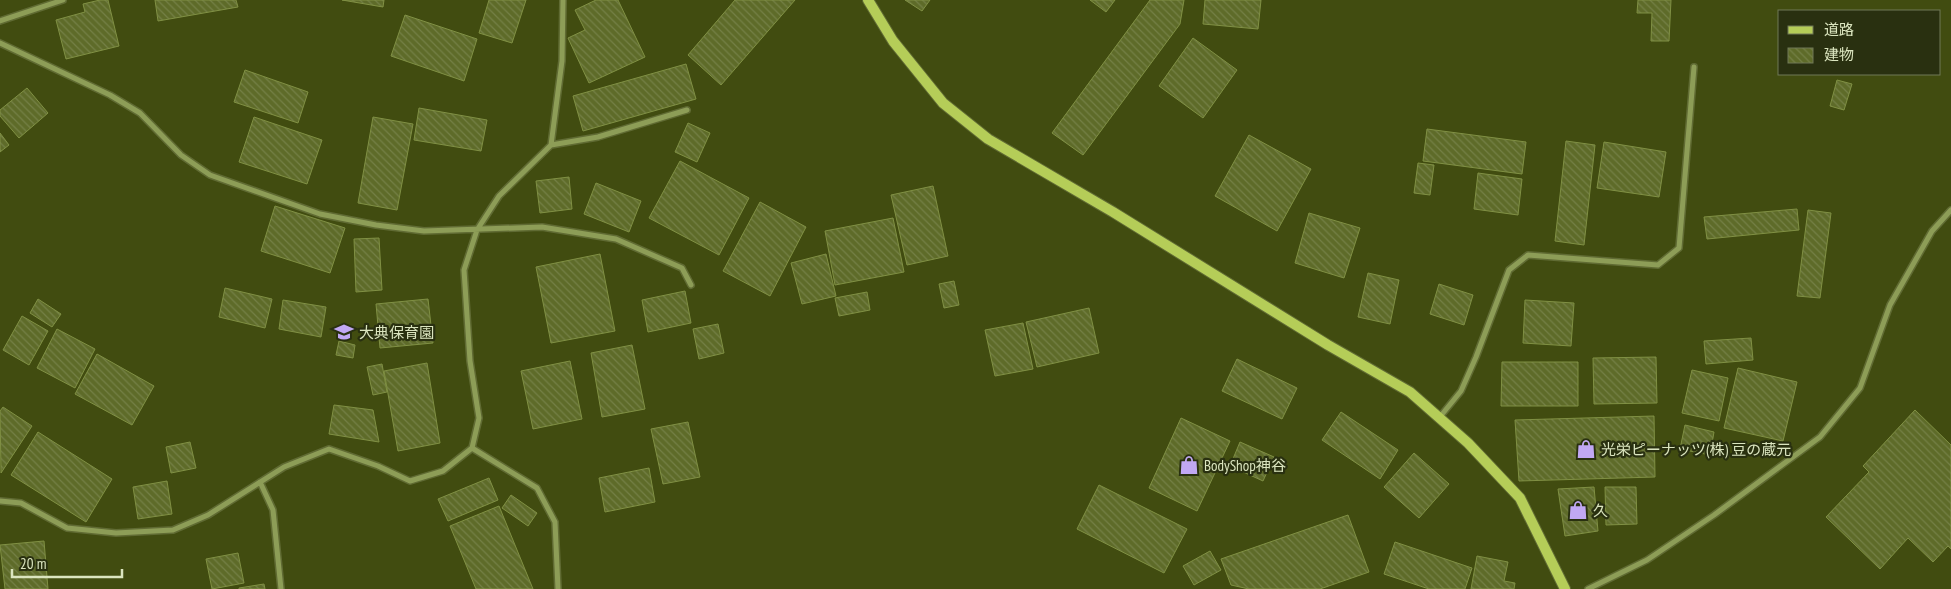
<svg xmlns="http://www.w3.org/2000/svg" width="1951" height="589" font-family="'PT Sans Narrow','Noto Sans JP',sans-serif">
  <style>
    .building { fill: url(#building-back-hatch); stroke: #809044 }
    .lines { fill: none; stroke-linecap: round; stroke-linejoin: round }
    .street-casing { stroke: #606b33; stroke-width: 8 }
    .secondary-casing { stroke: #606b33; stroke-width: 12 }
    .street { stroke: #8d9d57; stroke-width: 5 }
    .secondary { stroke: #b5cd58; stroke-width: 10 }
    .labels { text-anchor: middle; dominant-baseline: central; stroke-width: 4.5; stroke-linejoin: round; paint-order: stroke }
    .poi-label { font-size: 15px; fill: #dbe5bf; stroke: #293010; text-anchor: start }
  </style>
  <defs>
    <pattern id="building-back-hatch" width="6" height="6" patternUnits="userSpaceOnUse" patternTransform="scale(1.25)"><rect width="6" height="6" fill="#5e6b29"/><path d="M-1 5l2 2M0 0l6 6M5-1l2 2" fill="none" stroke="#748046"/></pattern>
  </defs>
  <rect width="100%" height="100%" fill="#414c10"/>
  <path class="building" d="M100,0H108L119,46L66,59L56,20L85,12L83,4Z
    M155,0H236L238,7L158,21Z
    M342,0H384L383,7Z
    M489,0H526L512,43L479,33Z
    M596,0H618L645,57L589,83L568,38L585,30L575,10Z
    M735,0H795L721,85L688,55Z
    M905,0H930L922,11Z
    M1090,0H1115L1106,12Z
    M1150,0H1184L1180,24L1083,155L1052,133Z
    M1205,0H1261L1258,29L1203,24Z
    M1638,0H1671L1669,41H1651L1652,13H1637Z
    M405,15L477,39L464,81L391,56Z
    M1193,38L1237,70L1203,118L1159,86Z
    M686,64L696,99L583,131L573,96Z
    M245,70L308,92L298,123L234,102Z
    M1837,80L1852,84L1844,110L1830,106Z
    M27,88L48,113L19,138L0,116V110Z
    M419,108L487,120L481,151L414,140Z
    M254,117L322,140L307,184L239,162Z
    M373,117L413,124L397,210L358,203Z
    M688,123L710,133L697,162L675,152Z
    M1427,129L1526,142L1522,174L1423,161Z
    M0,133L9,145L0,152Z
    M1249,135L1311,169L1277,231L1215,196Z
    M1566,141L1595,145L1584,245L1555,241Z
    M1604,142L1666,152L1659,197L1597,188Z
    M680,161L749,198L719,255L649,218Z
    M1418,163L1434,165L1430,195L1414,193Z
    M1478,173L1522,179L1518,215L1474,209Z
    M569,177L572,209L540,213L536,181Z
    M596,183L641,201L629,232L584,214Z
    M933,186L948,256L907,265L891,195Z
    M760,202L806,227L770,296L723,271Z
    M275,206L345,228L330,273L261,251Z
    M1797,209L1799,230L1707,239L1704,217Z
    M1808,210L1831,213L1820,298L1797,296Z
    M1309,213L1360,228L1344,278L1295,263Z
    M893,218L904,272L835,285L825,231Z
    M379,238L382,290L356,292L354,239Z
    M600,254L615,331L551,343L536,267Z
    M826,254L836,296L802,304L791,263Z
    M1368,273L1399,280L1390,324L1358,317Z
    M954,281L959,305L944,308L939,284Z
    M1439,284L1473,295L1464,325L1430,314Z
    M225,288L272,299L265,328L219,317Z
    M685,291L691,323L648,332L642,300Z
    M867,292L870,310L839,316L835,298Z
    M38,299L61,314L52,327L30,313Z
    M428,299L433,343L380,348L376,304Z
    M283,300L326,307L321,337L279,329Z
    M1525,300L1574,303L1571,346L1523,343Z
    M1089,308L1099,353L1037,367L1026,322Z
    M22,316L48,331L29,365L3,350Z
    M1023,323L1033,369L995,376L985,330Z
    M718,324L724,353L699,359L693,329Z
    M57,329L95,349L75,388L37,368Z
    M1751,338L1753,360L1706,364L1704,341Z
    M339,341L355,345L353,358L336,355Z
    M632,345L645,409L602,417L591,353Z
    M97,354L154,386L132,425L75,394Z
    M1656,357L1657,403L1594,404L1593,358Z
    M1237,359L1297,388L1282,419L1222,391Z
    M570,361L582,419L533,429L521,371Z
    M1502,362H1578V406H1501Z
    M427,363L440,443L398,451L384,371Z
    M382,364L387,392L373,395L367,367Z
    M1738,368L1797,382L1783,441L1724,428Z
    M1692,370L1728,378L1719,421L1682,413Z
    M334,405L373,410L379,442L329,434Z
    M3,407L32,426L1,473L0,411Z
    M1915,410L1951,445V549L1948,546L1933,562L1908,538L1880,569L1826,517L1869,472L1863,466Z
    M1341,412L1398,450L1380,479L1322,440Z
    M1654,416L1655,477L1519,481L1515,420Z
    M1181,418L1230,441L1197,511L1149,488Z
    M688,422L700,477L663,484L651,429Z
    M1685,425L1714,432L1710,455L1680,449Z
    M38,432L112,479L86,522L11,475Z
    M190,442L196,468L171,473L166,447Z
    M1240,442L1274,457L1263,481L1230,466Z
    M1414,453L1449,484L1419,518L1384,487Z
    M649,468L655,502L605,512L599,478Z
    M489,478L498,500L448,521L438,499Z
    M167,481L172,514L138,519L133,487Z
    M1099,485L1187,529L1164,573L1077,529Z
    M1594,487L1598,531L1565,536L1558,489Z
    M1605,487H1636L1637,524L1606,525Z
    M511,495L537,513L528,526L502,508Z
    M499,506L533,589H476L450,526Z
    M1348,515L1369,572L1320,589H1249L1231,585L1221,559Z
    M44,541L48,589H5L0,545Z
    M1395,542L1472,568L1465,589H1429L1384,574Z
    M1210,551L1221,570L1194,585L1183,566Z
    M238,553L244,583L212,589L206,559Z
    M1477,556L1508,562L1504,581L1515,583L1514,589H1471Z
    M264,584L265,589H239V588Z"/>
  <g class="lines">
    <g class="street-casing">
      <path id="street" d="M0,21L63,0
        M0,43L110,95L140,113L181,155L210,175L320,214L376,225L424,231L542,227L616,239L682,268L691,285
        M551,145L598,137L687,110
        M1439,418L1461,391L1476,357L1509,270L1528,255L1658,265L1679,248L1694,67
        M472,448L537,488L555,522L558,589
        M260,482L273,510L281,589
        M0,501L21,503L67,528L116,533L173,530L208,515L284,467L329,449L378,466L410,481L443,471L472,448L479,418L470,361L464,270L477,230L499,196L551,145L562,61L563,0
        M1588,589L1647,560L1714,515L1820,437L1860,388L1890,305L1932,231L1951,210"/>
    </g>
    <g class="secondary-casing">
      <path id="secondary" d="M868,0L893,41L943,103L988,139L1113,212L1328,345L1410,392L1468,443L1520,498L1565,589"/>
    </g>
    <use href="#street" class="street"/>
    <use href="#secondary" class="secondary"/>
  </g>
  <defs>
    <g id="school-bare" transform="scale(1.5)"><path d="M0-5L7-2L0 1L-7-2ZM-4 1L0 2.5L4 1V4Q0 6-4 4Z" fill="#c1a8f3" stroke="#293010" stroke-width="2.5" paint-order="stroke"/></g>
    <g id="shop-bare" transform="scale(1.5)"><path d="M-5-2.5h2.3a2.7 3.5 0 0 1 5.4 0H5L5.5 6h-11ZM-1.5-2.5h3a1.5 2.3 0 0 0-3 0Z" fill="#c1a8f3" stroke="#293010" stroke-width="2.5" paint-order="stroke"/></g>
  </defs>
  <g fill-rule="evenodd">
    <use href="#school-bare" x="344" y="332"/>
    <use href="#shop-bare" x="1586" y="449"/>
    <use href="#shop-bare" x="1189" y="465"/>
    <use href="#shop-bare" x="1578" y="510"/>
  </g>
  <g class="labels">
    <g class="poi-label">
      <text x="359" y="332">大典保育園</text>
      <text x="1601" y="449">光栄ピーナッツ(株) 豆の蔵元</text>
      <text x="1204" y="465">BodyShop神谷</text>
      <text x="1593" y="510">久</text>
    </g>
  </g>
  <rect x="1778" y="10" width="162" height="65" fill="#293010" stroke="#707856"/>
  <rect x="1788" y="26" width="25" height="8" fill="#b5cd58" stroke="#707856"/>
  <text x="1824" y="35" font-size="15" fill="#dbe5bf">道路</text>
  <rect x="1788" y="48" width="25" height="15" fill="url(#building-back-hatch)" stroke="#707856"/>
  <text x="1824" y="60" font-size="15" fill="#dbe5bf">建物</text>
  <path d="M12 569v8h110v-8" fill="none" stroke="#dbe5bf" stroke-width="2.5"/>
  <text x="20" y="569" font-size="15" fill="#dbe5bf" stroke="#293010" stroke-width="4" paint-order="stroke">20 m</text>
</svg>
